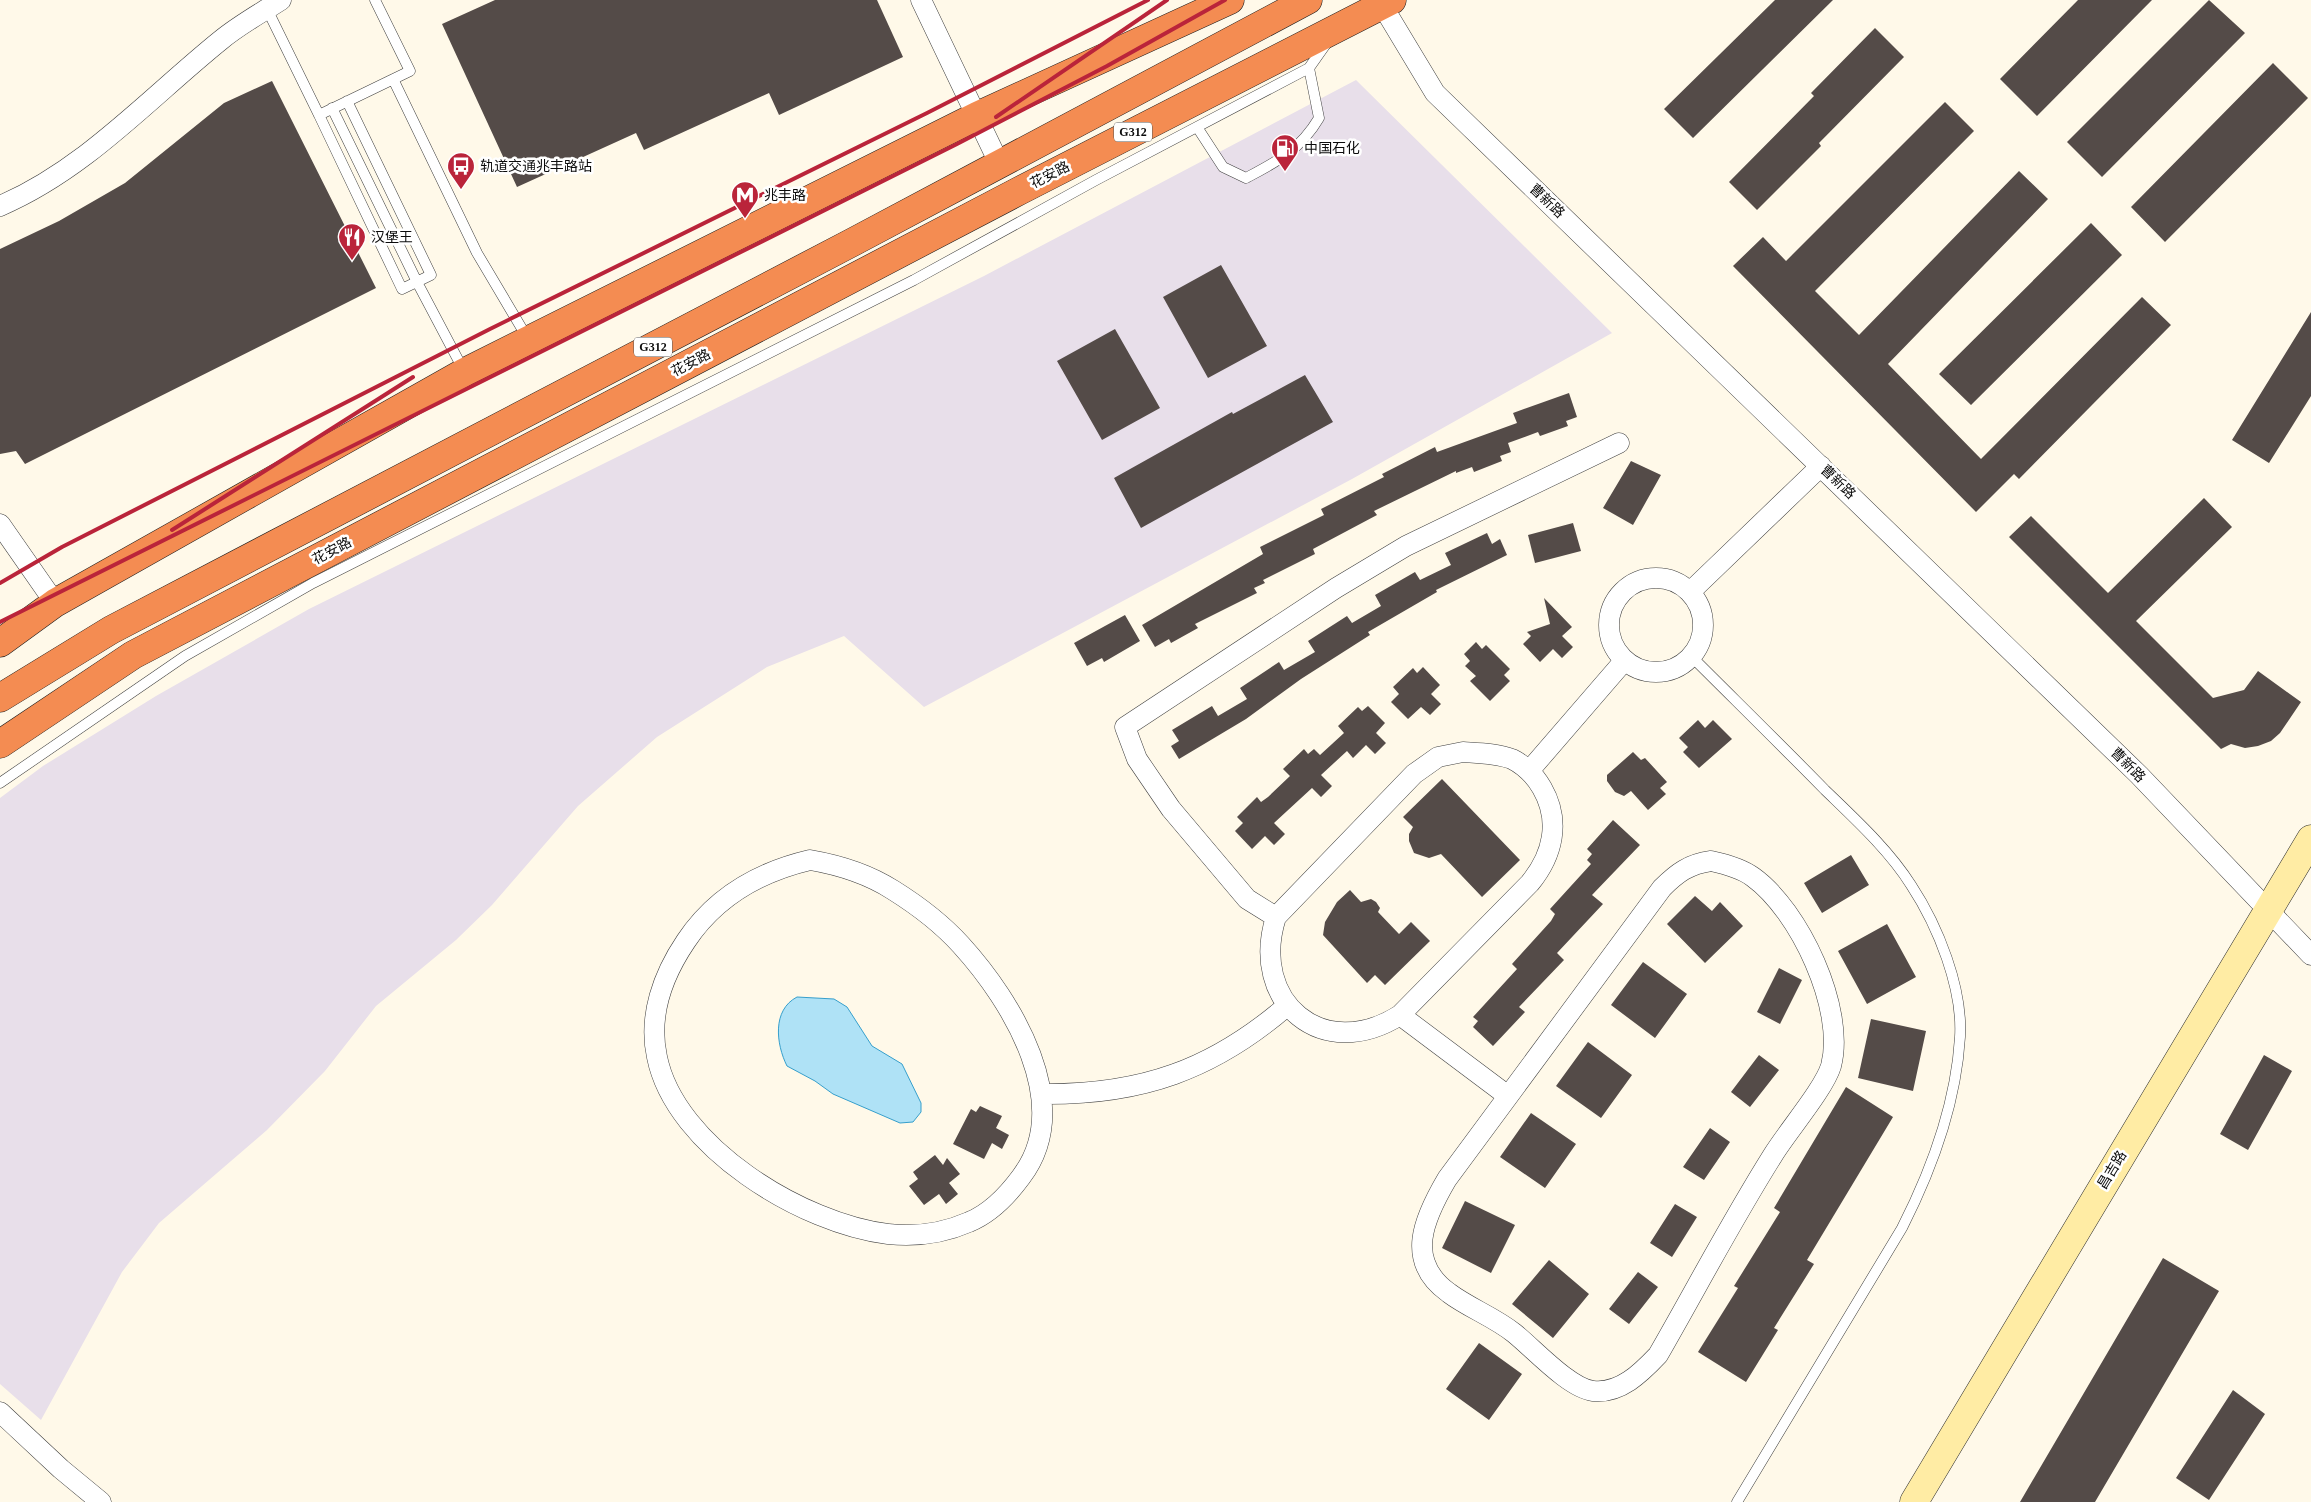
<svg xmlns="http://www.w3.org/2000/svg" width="2311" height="1502" font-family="'Times New Roman','Noto Sans SC',serif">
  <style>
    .industrial { fill: #e8dfea }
    .water { fill: #afe2f6; stroke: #369fcc }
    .building { fill: #544b48 }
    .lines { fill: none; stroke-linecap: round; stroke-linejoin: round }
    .lane-casing { stroke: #3e3e3e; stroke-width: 11 }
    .street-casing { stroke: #3e3e3e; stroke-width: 21 }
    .secondary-casing { stroke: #2d2d2d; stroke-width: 29 }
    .highway-casing { stroke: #1c1c1c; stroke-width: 29 }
    .lane { stroke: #fff; stroke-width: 10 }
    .street { stroke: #fff; stroke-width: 20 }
    .secondary { stroke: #ffeca4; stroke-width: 28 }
    .highway { stroke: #f48c52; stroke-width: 28 }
    .rail { stroke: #ba243a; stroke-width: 4 }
    .labels { text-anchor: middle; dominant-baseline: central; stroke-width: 5; stroke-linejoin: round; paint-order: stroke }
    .shield { fill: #fff; stroke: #545454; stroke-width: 1 }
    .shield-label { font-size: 12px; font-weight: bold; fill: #0b0b0b }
    .poi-label { font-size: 14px; fill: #0b0b0b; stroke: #fff; text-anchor: start }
    .street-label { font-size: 14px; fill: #0b0b0b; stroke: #fff }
  </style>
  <rect width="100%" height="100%" fill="#fff9e9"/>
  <path class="industrial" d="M1356,80L1612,333L1352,479L924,707L844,636L767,667L657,737L578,806L492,905L456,940L376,1006L325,1071L267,1130L159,1223L122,1272L41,1420L0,1384V798L43,766L156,696L309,609L984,276Z"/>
  <path class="water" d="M797,997L834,999L847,1007L872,1046L902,1064L921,1103V1112L913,1122L900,1123L833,1094L815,1081L787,1066C776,1044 772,1010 797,997Z"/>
  <path class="building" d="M495,0H877L903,57L779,115L769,93L644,150L636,133L517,187L442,24Z
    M1775,0H1833L1693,138L1664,109Z
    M2078,0H2152L2037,116L2000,79Z
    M2209,0L2245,33L2102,177L2067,142Z
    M1875,28L1904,57L1819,143L1821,146L1757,210L1729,182L1814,96L1811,93Z
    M2273,63L2308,98L2165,242L2131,207Z
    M272,81L376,288L25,464L16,451L0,454V249L59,221L125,183L224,103Z
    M1945,102L1974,131L1815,291L1859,335L2019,171L2048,199L1888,364L1981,459L2142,297L2171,325L2019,479L2014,474L1976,512L1733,266L1763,237L1786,261Z
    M2091,223L2122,255L1971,405L1939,374Z
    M1221,265L1267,346L1208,378L1163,297Z
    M2311,312V396L2269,463L2232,440Z
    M1115,329L1160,408L1102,440L1057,361Z
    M1305,375L1333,422L1141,528L1114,478L1232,412L1233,414Z
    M1569,393L1577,417L1566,421L1568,426L1540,436L1538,432L1508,443L1511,452L1500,456L1502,461L1474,472L1472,467L1456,473V471L1374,511L1377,515L1313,549L1315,554L1263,580L1265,583L1254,588L1257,593L1195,624L1198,628L1171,643L1169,639L1155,647L1142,625L1263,554L1260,547L1324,515L1321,509L1384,477L1382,474L1435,447L1437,452L1517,423L1513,413Z
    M1631,461L1661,475L1633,525L1603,508Z
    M2204,498L2232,527L2136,621L2213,698L2244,690L2258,671L2301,702L2280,733L2271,741L2258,746L2245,748L2231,744L2221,749L2009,537L2031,516L2108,593Z
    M1573,523L1581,551L1535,563L1528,535Z
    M1487,533L1492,544L1500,539L1507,555L1436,590L1437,592L1368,632L1370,635L1301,679L1246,719L1179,759L1171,746L1179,741L1172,730L1212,706L1218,716L1247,699L1240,688L1279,662L1284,670L1315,652L1308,641L1347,616L1352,623L1381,606L1375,595L1415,572L1420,580L1451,565L1445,553Z
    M1544,598L1572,627L1562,636L1573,647L1562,658L1553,649L1540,662L1523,644L1531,636L1527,632L1550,624Z
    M1125,615L1140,641L1104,662L1102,658L1087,666L1074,643Z
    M1476,642L1482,649L1486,645L1510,669L1504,675L1510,681L1490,701L1470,681L1476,676L1465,666L1470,661L1464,654Z
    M1423,667L1440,685L1431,694L1441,704L1430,715L1421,707L1408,719L1391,702L1399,694L1393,687L1413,668L1417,673Z
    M1368,706L1385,723L1376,733L1386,743L1375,754L1366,745L1353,758L1347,751L1321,775L1332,786L1321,797L1312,788L1274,823L1285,834L1274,845L1265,836L1252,849L1235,831L1243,823L1237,817L1257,797L1261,802L1268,797L1290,776L1283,769L1304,749L1308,754L1314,749L1320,755L1344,733L1338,726L1358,707L1362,711Z
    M1698,720L1705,728L1713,720L1732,739L1699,768L1683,752L1688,747L1679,738Z
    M1633,752L1641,760L1645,758L1667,782L1660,788L1666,794L1648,810L1631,791L1624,796L1615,792L1607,781V775Z
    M1442,779L1520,860L1482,897L1441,854L1429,858L1414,853L1409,841V834L1413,827L1403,817Z
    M1613,820L1640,845L1592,895L1603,904L1557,953L1564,960L1519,1007L1525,1012L1493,1046L1473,1027L1478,1021L1473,1017L1517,969L1512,964L1551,921L1555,914L1550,909L1591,864L1587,860L1592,854L1587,849Z
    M1851,855L1869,885L1822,913L1804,883Z
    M1350,890L1361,902L1371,899L1376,902L1380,908L1378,912L1399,934L1411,922L1430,941L1385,985L1375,975L1367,983L1323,935L1325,922L1337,902Z
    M1695,896L1712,911L1720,902L1743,926L1705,963L1667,924Z
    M1887,924L1916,977L1867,1004L1838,951Z
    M1643,962L1687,994L1655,1038L1611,1005Z
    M1779,968L1802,980L1780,1024L1757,1012Z
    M1871,1019L1926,1031L1913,1091L1858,1078Z
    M1588,1042L1632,1075L1601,1118L1556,1086Z
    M1759,1055L1779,1070L1750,1107L1731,1092Z
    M2264,1055L2292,1071L2248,1150L2220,1134Z
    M1846,1087L1893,1117L1807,1260L1814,1264L1774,1328L1778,1330L1746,1382L1698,1352L1738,1288L1734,1286L1780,1212L1774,1208Z
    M980,1106L1002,1116L996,1128L1009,1135L1002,1149L992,1143L984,1159L953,1144L971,1109L976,1112Z
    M1531,1113L1576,1144L1545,1188L1500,1157Z
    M1710,1128L1730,1142L1704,1180L1683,1167Z
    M935,1155L943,1165L947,1158L960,1174L949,1183L958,1194L946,1204L939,1194L924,1205L909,1186L918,1179L913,1172Z
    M1465,1201L1515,1225L1491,1273L1442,1248Z
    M1675,1204L1697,1217L1672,1257L1650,1243Z
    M2163,1258L2219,1291L2095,1502H2020Z
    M1549,1260L1589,1294L1553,1338L1512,1304Z
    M1638,1272L1658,1287L1629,1324L1609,1309Z
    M1479,1343L1522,1374L1489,1420L1446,1389Z
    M2233,1390L2265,1414L2209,1500L2176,1478Z"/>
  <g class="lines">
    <g class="lane-casing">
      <path id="lane" d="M267,9L319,115
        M393,79L477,253L528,339
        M347,101L431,275L402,289L319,115L410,71L375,0
        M332,108L417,282L464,371
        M1197,127L1223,167L1246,178C1278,161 1300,150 1319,118L1309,68
        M1691,656C1736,701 1781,745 1825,790C1855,819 1889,850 1911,885C1938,926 1963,988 1960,1037C1956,1104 1932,1169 1902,1228L1737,1502
        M0,783L185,656L313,583L914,280L1096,180L1309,68L1328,41"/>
    </g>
    <g class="street-casing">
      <path id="street" d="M921,0L997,159
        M1379,0L1435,93L2139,775L2311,955
        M0,206C86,169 149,98 221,40C239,25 261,13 281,0
        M0,524L55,603
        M1609 625a47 47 0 1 1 94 0a47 47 0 1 1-94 0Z
        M1690,592L1821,466
        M1463,752C1479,753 1496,753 1512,759C1524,765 1535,776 1542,788C1561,821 1553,855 1530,883L1400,1015C1323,1064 1249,1002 1276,917L1414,774L1438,757Z
        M1529,771L1624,661
        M810,860C839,865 868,874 893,890C917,905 942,924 961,945C1012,1001 1076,1105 1021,1177C1007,1196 991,1213 969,1222C944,1233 916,1237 888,1234C803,1224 675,1147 657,1057C648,1016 663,975 686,941C716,896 759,872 810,860Z
        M1711,861C1725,864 1741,868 1753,877C1799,910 1846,1009 1831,1066C1824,1089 1787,1132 1773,1155C1732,1220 1696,1289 1658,1355C1641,1373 1620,1394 1593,1391C1569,1388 1534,1349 1514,1333C1494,1317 1469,1308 1449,1293C1404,1261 1424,1218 1447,1179L1662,888C1677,873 1689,864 1711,861Z
        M1276,917L1247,899L1171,809L1137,759L1125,727L1336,588L1406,546L1619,443
        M1400,1015L1508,1096
        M1042,1094C1141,1095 1213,1070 1288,1005
        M0,1412L61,1469L101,1502"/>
    </g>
    <g class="secondary-casing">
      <path id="secondary" d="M1914,1502L2311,839"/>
    </g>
    <g class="highway-casing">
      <path id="highway" d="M0,643L55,603L465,372L977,116L1230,0
        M0,698L111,630L853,242L1308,0
        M0,744L133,655L1019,191L1392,0"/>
    </g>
    <use href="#lane" class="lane"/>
    <use href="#street" class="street"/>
    <use href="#secondary" class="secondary"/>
    <use href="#highway" class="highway"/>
    <path class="rail" d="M996,117L1167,0
      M172,530L413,377
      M0,583L62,547L490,329L927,113L1148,0
      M0,622L957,144L1107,66L1225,0"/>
  </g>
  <defs>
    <g id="fuel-pin" transform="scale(1.4375)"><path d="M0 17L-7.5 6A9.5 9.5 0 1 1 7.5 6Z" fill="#ba243a" stroke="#fff"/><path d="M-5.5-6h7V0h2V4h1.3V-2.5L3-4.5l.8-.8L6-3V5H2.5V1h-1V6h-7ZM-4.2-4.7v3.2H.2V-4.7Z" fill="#fff"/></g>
    <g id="bus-pin" transform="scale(1.4375)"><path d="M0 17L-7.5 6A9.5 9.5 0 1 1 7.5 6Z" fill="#ba243a" stroke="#fff"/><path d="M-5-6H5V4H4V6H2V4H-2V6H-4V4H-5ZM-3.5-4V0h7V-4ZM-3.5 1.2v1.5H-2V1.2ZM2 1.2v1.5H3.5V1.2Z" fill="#fff"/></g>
    <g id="metro-pin" transform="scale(1.4375)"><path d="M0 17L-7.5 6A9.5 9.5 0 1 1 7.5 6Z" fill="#ba243a" stroke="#fff"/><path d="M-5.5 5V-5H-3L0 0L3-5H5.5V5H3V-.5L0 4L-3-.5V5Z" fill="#fff"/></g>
    <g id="restaurant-pin" transform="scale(1.4375)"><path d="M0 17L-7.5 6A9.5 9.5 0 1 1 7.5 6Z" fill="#ba243a" stroke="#fff"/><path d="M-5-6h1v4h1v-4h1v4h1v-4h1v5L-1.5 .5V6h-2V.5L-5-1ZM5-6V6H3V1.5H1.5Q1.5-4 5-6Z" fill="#fff"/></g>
  </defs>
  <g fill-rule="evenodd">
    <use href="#fuel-pin" x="1285" y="148"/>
    <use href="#bus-pin" x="461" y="166"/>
    <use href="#metro-pin" x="745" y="195"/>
    <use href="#restaurant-pin" x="352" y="237"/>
  </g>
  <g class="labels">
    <g class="shield">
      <rect x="1114" y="122.5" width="38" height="19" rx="4"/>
      <rect x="634" y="337.5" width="38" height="19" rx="4"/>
    </g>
    <g class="shield-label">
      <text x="1133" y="132">G312</text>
      <text x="653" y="347">G312</text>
    </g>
    <g class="poi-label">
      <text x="1304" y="148">中国石化</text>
      <text x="480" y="166">轨道交通兆丰路站</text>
      <text x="764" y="195">兆丰路</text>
      <text x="371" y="237">汉堡王</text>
    </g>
    <g class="street-label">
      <text transform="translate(1050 175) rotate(-27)">花安路</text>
      <text transform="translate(1547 201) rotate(44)">曹新路</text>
      <text transform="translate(691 363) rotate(-28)">花安路</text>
      <text transform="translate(1838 482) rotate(44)">曹新路</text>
      <text transform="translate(332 551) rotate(-28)">花安路</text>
      <text transform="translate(2128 765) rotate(45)">曹新路</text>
      <text transform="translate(2112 1170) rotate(-59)">昌吉路</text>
    </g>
  </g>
</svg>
